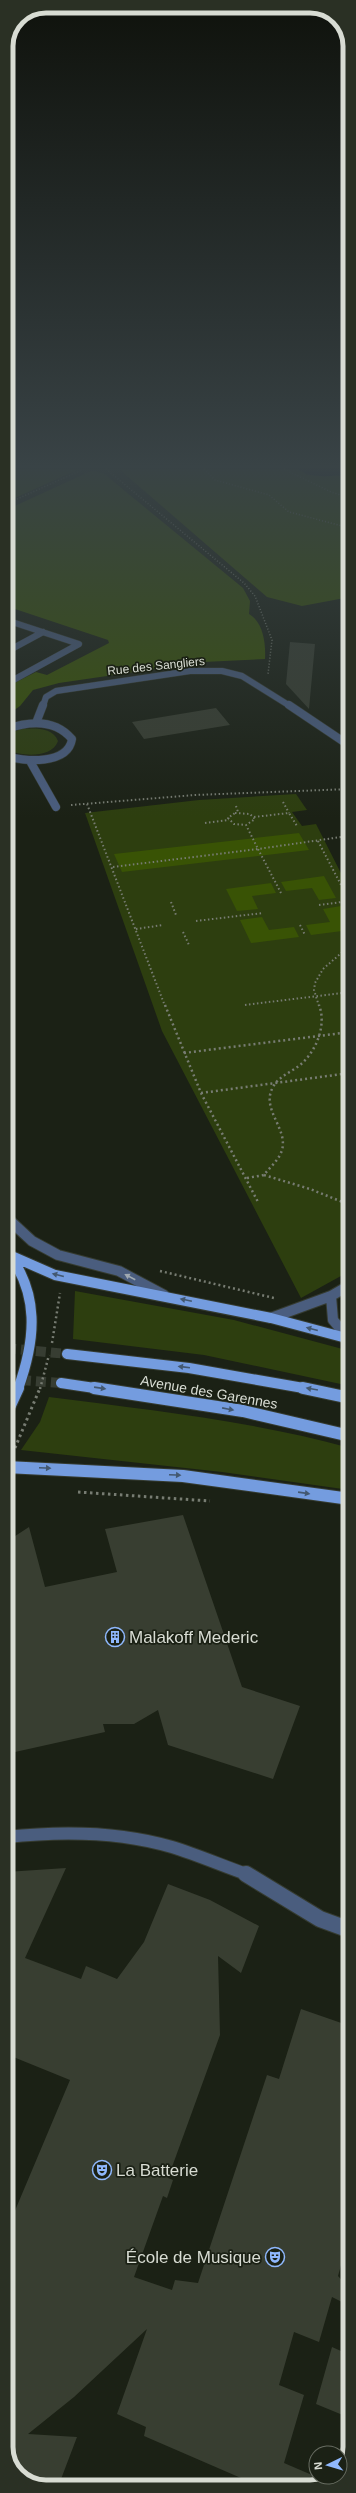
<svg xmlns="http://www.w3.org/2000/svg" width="356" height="2493" font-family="Helvetica,sans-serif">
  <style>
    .green { fill: #2d3e0f }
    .forest { fill: #395305 }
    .water { fill: #000031 }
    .building { fill: #383e31 }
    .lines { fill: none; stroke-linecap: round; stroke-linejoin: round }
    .major-tunnel { stroke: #373d32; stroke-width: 10; stroke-dasharray: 10 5; stroke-linecap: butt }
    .minor-far4-casing { stroke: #353b30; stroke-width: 7 }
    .minor-far3-casing { stroke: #353b30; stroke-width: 9 }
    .minor-far2-casing { stroke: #353b30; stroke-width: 12 }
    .minor-far1-casing { stroke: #353b30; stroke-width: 14 }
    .minor-casing { stroke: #353b30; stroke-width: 18 }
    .major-far1-casing { stroke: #353b30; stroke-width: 12 }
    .major-casing { stroke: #353b30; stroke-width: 14 }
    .path-far3 { stroke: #777c72; stroke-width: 1.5; stroke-dasharray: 1 2; stroke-linecap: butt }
    .path-far2 { stroke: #777c72; stroke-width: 2; stroke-dasharray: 1.5 2.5; stroke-linecap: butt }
    .path-far1 { stroke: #777c72; stroke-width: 2.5; stroke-dasharray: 2 3; stroke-linecap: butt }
    .path { stroke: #777c72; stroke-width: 3; stroke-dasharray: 2.5 3.5; stroke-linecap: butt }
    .minor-far4 { stroke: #4a5d7e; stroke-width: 6 }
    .minor-far3 { stroke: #4a5d7e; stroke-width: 8 }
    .minor-far2 { stroke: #4a5d7e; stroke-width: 10 }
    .minor-far1 { stroke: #4a5d7e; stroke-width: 12 }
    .minor { stroke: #4a5d7e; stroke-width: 16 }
    .major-far1 { stroke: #749cdf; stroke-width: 10 }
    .major { stroke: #749cdf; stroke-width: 12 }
    .oneway { fill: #435870 }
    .oneway2 { fill: #9fa9b1 }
    .labels { text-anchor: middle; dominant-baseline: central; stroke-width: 3.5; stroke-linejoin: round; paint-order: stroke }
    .far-street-label { font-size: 12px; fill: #d8dcd3; stroke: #1b2115 }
    .street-label { font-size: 14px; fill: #d8dcd3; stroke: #1b2115 }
    .near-poi-label { font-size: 17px; fill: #d8dcd3; stroke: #1b2115; text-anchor: start }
    .rim { fill: none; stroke: #d8dcd3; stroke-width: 5 }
  </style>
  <rect width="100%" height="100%" fill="#1b2115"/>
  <path class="green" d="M21,729C34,728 53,727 58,741C52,759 20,756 7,750L6,735Z
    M296,794L307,810L292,812L302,826L316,824L350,891V1271L301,1298L162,1031L85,813L199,800Z
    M6,1285L12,1300L15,1326L6,1325Z
    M75,1291L234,1320L350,1351V1386L204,1355L73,1339Z
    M49,1397C150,1410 252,1421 350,1448V1490L222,1472L21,1450L40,1422Z"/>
  <path class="forest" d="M6,469H79L6,502Z
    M119,469H298L307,475H350V597L302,606L267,597Z
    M91,471L103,473L243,588L250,601L249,614C263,622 266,643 265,659L203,662L59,683L33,690L20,706L6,716V687L36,672L47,675L109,643L108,640L6,606V510Z
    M299,833L309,850L122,872L114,854Z
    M324,876L336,898L319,900L312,888L286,891L281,882Z
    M271,883L276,893L252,896L258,909L237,911L226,889Z
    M341,906L350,921V930L311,935L306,925L330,922L323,909Z
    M262,917L269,930L294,927L299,937L251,943L240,920Z"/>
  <path class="water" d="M298,469H350V475C331,475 314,480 298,469Z"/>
  <path class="building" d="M290,642L315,644L309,709L286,684Z
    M216,708L230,725L144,739L132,722Z
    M183,1515L242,1687L300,1706L273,1779L168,1745L158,1710L134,1724H103L105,1732L6,1754V1542L29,1527L45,1587L117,1572L105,1529Z
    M66,1868L25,1958L81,1979L86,1966L117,1979L144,1942L168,1884L210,1900L259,1926L241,1973L218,1956L220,2035L168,2178L173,2180L167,2198L163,2196L134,2277L172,2290L175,2280L198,2283L267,2075L279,2079L301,2009L350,2026V2233L338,2276L348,2287L344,2303L332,2297L319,2342L294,2332L279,2385L304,2395L284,2463L326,2481L315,2487H262L144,2436L146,2427L117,2414L147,2329L74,2397L28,2434L77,2437L58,2487H41L18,2475L6,2452V2232L70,2080L6,2054V1872Z
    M332,2347L350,2355V2418L316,2404Z"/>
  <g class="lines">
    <path class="major-tunnel" d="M6,1348L67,1354
      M6,1379L61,1383"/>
    <g class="minor-far4-casing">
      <path id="minor-far4" d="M6,620L79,644L6,684
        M6,652L43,632
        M43,706L46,697L56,691L190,671H222L242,676L290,706"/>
    </g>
    <g class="minor-far3-casing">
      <path id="minor-far3" d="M289,705L350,746
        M36,723L43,705
        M6,729C29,721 55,719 72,739C68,765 24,762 6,756
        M30,761L56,807"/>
    </g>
    <g class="minor-far2-casing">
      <path id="minor-far2" d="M6,1217L32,1241L58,1255L119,1271L164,1295
        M331,1296L333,1320L349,1339
        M271,1318L331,1296L350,1285"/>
    </g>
    <g class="minor-far1-casing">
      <path id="minor-far1" d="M6,1837C61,1831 118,1831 172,1847C198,1855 223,1866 249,1875"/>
    </g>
    <g class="minor-casing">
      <path id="minor" d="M246,1874L320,1919L350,1930"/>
    </g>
    <g class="major-far1-casing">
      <path id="major-far1" d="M6,1250C40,1293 36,1339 18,1389
        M14,1257L55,1275L271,1318L350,1339
        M67,1354L189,1368L309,1389
        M61,1383L101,1389"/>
    </g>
    <g class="major-casing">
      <path id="major" d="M94,1388L243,1411L350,1436
        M303,1388L350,1398
        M6,1414L18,1388
        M6,1467L183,1476L350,1499"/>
    </g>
    <path class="path-far3" d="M106,469L244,583L255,596L272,640L268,674
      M204,469L215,480L269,495L289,512L350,528
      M284,469L331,492L350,498
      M6,504L84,469"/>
    <path class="path-far2" d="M283,802L289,813
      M87,804L165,1006
      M71,805L195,795L350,789
      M236,806L238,812
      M235,813L250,814L255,819L246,825L234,824L228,818Z
      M254,817L289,813L297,826
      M205,823L229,820
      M318,841L350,902
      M113,867L258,849L246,825
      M281,893L258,849L341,837
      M171,902L176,915
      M319,905L349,901
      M196,921L263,913
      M300,925L305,935
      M136,929L163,925
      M183,932L189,945
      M346,950L350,965
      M245,1005L350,992
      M319,1006L314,990L315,983L323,969L346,949L350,928"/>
    <path class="path-far1" d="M165,1005L201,1093L258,1202
      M184,1053L350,1032
      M201,1093L350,1073
      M264,1175L310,1189L350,1205
      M247,1178L264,1175C270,1167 279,1160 282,1150C288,1129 262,1110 272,1089C277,1077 290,1073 300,1065C316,1052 327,1025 319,1005
      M160,1271L274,1298
      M52,1343L60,1293
      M40,1389L49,1355"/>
    <path class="path" d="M15,1448L40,1388
      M78,1492L210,1501"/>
    <use href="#minor-far4" class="minor-far4"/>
    <use href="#minor-far3" class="minor-far3"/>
    <use href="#minor-far2" class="minor-far2"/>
    <use href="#minor-far1" class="minor-far1"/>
    <use href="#minor" class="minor"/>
    <use href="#major-far1" class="major-far1"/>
    <use href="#major" class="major"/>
  </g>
  <defs><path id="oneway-solid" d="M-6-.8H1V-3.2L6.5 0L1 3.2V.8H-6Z"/></defs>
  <g class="oneway">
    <use href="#oneway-solid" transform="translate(58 1275) rotate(-166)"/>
    <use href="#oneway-solid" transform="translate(186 1300) rotate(-168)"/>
    <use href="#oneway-solid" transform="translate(312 1329) rotate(-165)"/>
    <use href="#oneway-solid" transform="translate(184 1367) rotate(-173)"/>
    <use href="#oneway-solid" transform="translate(100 1388) rotate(8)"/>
    <use href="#oneway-solid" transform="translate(312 1389) rotate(-170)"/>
    <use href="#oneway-solid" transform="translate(228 1409) rotate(11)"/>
    <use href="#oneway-solid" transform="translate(45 1468) rotate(2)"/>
    <use href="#oneway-solid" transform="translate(175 1475) rotate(3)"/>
    <use href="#oneway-solid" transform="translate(304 1493) rotate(8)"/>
  </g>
  <use class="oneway2" href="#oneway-solid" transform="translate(130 1277) rotate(-152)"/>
  <linearGradient id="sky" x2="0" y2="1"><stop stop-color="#0f120c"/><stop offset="0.57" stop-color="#394346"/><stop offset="1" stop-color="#394346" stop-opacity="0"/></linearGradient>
  <rect width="356" height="818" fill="url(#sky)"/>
  <defs>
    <g id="building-ring" transform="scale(1)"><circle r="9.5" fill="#1b2115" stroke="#8fb8fd" stroke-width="1.5"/><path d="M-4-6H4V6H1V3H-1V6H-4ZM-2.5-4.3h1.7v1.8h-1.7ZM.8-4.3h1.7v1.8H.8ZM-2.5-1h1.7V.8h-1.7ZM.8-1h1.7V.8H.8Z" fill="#8fb8fd"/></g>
    <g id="theatre-ring" transform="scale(1)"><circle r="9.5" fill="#1b2115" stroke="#8fb8fd" stroke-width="1.5"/><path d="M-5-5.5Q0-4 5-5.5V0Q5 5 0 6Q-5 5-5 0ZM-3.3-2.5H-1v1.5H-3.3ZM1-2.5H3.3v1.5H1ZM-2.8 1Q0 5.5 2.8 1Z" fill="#8fb8fd"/></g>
  </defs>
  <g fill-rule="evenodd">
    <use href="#building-ring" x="115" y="1637"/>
    <use href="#theatre-ring" x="102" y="2170"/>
    <use href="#theatre-ring" x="275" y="2257"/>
  </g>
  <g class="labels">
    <g class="far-street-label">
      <text transform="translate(156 666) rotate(-6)">Rue des Sangliers</text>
    </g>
    <g class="street-label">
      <text transform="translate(209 1392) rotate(10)">Avenue des Garennes</text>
    </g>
    <g class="near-poi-label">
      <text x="129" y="1637">Malakoff Mederic</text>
      <text x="116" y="2170">La Batterie</text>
      <text x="261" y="2257" text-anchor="end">École de Musique</text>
    </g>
  </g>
  <path d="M0 0H356V2493H0ZM46 13H310A33 33 0 0 1 343 46V2447A33 33 0 0 1 310 2480H46A33 33 0 0 1 13 2447V46A33 33 0 0 1 46 13Z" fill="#2a3024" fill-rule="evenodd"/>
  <path class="rim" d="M46 13H310A33 33 0 0 1 343 46V2447A33 33 0 0 1 310 2480H46A33 33 0 0 1 13 2447V46A33 33 0 0 1 46 13Z"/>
  <g transform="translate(328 2465) rotate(265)"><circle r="19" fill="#1b2115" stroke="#676c61"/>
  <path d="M0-3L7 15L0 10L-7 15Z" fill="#8fb8fd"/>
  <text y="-6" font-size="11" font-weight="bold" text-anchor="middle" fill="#d8dcd3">N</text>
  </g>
</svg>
